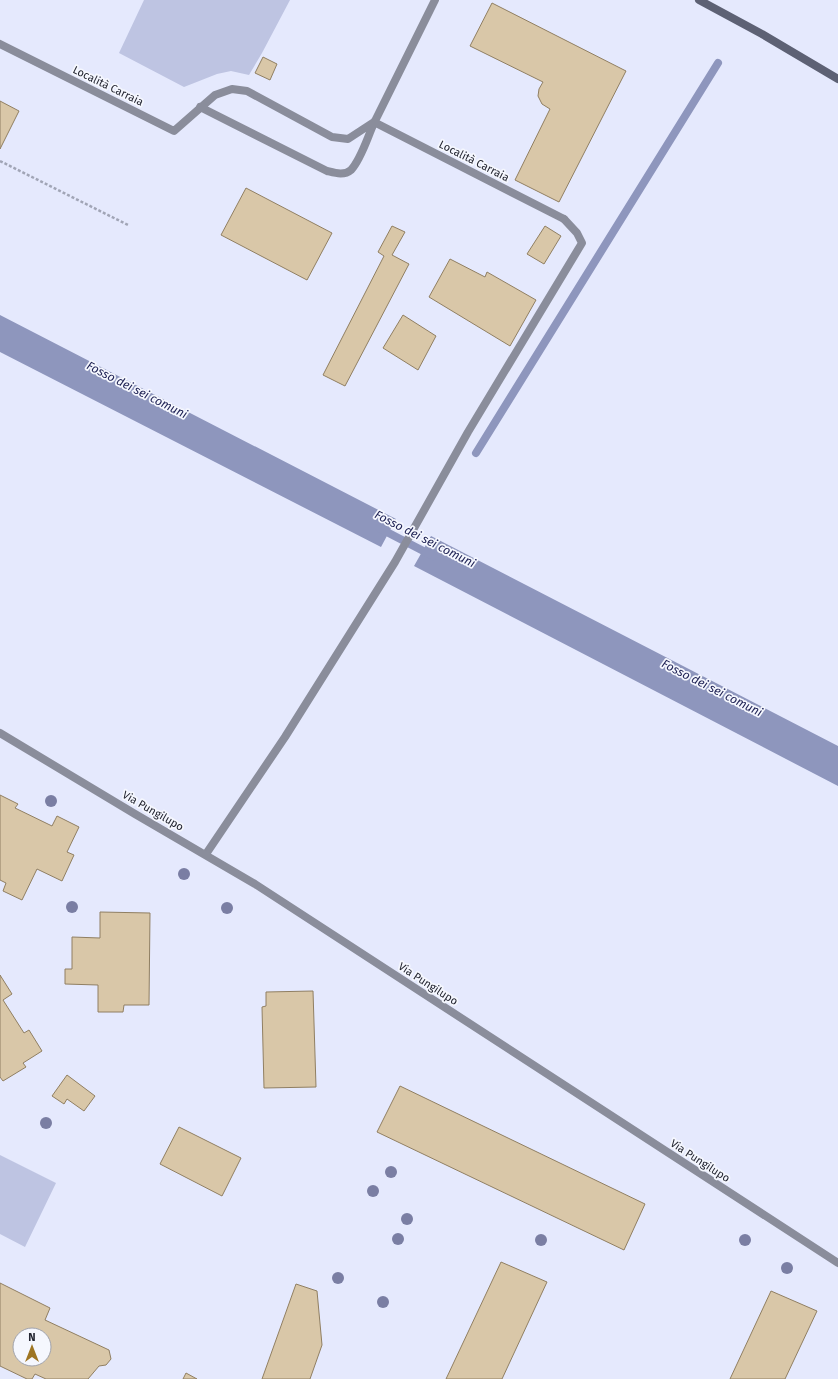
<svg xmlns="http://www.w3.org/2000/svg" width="838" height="1379" font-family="'Fira Sans',sans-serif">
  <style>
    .green { fill: #bec4e2 }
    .water { fill: #8e96bd }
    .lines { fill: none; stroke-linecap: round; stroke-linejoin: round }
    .stream { stroke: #8e96bd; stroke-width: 8 }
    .building { fill: #d9c7a8; stroke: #907f62; fill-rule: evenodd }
    .path { stroke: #a1a5b6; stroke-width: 2.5; stroke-dasharray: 3 2; stroke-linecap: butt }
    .lane { stroke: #8a8d9b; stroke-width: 8 }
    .street { stroke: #8a8d9b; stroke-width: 8 }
    .secondary { stroke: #5d6174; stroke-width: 8 }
    .tree { fill: #7a7ea3 }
    .labels { text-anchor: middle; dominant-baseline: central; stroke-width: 3.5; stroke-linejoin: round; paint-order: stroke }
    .street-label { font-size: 11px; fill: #242632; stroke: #f5f7fe }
    .water-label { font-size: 12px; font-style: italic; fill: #212456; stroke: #f5f7fe }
  </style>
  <rect width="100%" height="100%" fill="#e5e9fd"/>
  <path class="green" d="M144,0H290L262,53L249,75L231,71L217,74L184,87L119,53Z
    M0,1155L56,1183L25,1247L0,1234Z"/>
  <path class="water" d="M0,315L396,519L381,547L0,352Z
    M431,536L838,746V786L414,566Z"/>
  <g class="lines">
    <path class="stream" d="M476,453L718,63
      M379,528L433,556"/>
  </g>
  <path class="building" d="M492,3L626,71L559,202L515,180L550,109L542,104L538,96L539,89L543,82L470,46Z
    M263,57L277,64L270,80L255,73Z
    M0,101L19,111L0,149Z
    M246,188L332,233L307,280L221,235Z
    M392,226L405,232L392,255L409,264L345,386L323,375L384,256L378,252Z
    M545,226L561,236L544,264L527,254Z
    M450,259L485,277L487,272L536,300L510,346L429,297Z
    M403,315L436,336L418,370L383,348Z
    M0,795L18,804L15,808L52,826L57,816L79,827L67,852L74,855L62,881L37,869L22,900L3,891L6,883L0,880Z
    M100,912L150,913L149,1005H124L123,1012H98V985L65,984V969H72V937L100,938Z
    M0,975L12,994L3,1000L24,1033L29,1030L42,1051L23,1063L26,1067L3,1081L0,1077Z
    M313,991L316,1087L264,1088L262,1007L266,1006V992Z
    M67,1075L95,1096L84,1111L67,1099L64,1104L52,1096Z
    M400,1086L645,1204L624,1250L377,1132Z
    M179,1127L241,1158L222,1196L160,1164Z
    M501,1262L547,1282L502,1379H446Z
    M0,1283L50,1308L45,1320L109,1350L111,1359L106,1365L99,1366L88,1379H46L35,1374L32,1379H27L0,1366ZM20,1335H44V1359H20Z
    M296,1284L317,1291L322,1345L310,1379H262Z
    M771,1291L817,1311L785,1379H730Z
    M186,1373L197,1379H183Z"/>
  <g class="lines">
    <path class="path" d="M0,161L128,225"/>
    <path class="lane" d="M206,854L285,737L395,562L468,432L582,243L577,233L564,219"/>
    <path class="street" d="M0,44L174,131L215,95L232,89L247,91L332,137L348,139L374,122
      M200,107L327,171C335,173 344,176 351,170C362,158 368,135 375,121C395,80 415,40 435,0
      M374,122L564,219
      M0,733L135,814L255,884L838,1263"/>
    <path class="secondary" d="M699,0L762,34L838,79"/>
  </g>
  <g class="tree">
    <circle cx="51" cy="801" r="6"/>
    <circle cx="184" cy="874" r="6"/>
    <circle cx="72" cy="907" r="6"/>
    <circle cx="227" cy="908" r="6"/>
    <circle cx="46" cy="1123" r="6"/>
    <circle cx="391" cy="1172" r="6"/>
    <circle cx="373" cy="1191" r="6"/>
    <circle cx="407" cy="1219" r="6"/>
    <circle cx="398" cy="1239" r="6"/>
    <circle cx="541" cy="1240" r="6"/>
    <circle cx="745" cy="1240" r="6"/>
    <circle cx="787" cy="1268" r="6"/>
    <circle cx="338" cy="1278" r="6"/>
    <circle cx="383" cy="1302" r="6"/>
  </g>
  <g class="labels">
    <g class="street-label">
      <text transform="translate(108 86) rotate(26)">Località Carraia</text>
      <text transform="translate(474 161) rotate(27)">Località Carraia</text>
      <text transform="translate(153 811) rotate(30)">Via Pungilupo</text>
      <text transform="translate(428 984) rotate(33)">Via Pungilupo</text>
      <text transform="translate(700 1161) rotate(33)">Via Pungilupo</text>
    </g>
    <g class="water-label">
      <text transform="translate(137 390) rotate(27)">Fosso dei sei comuni</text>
      <text transform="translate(425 539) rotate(27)">Fosso dei sei comuni</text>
      <text transform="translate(712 688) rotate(27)">Fosso dei sei comuni</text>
    </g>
  </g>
  <g transform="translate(32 1347)"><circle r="19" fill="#f5f7fe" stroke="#a1a3ac"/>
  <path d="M0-3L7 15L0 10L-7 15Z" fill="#9e7523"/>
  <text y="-6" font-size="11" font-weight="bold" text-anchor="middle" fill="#242632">N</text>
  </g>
</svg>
